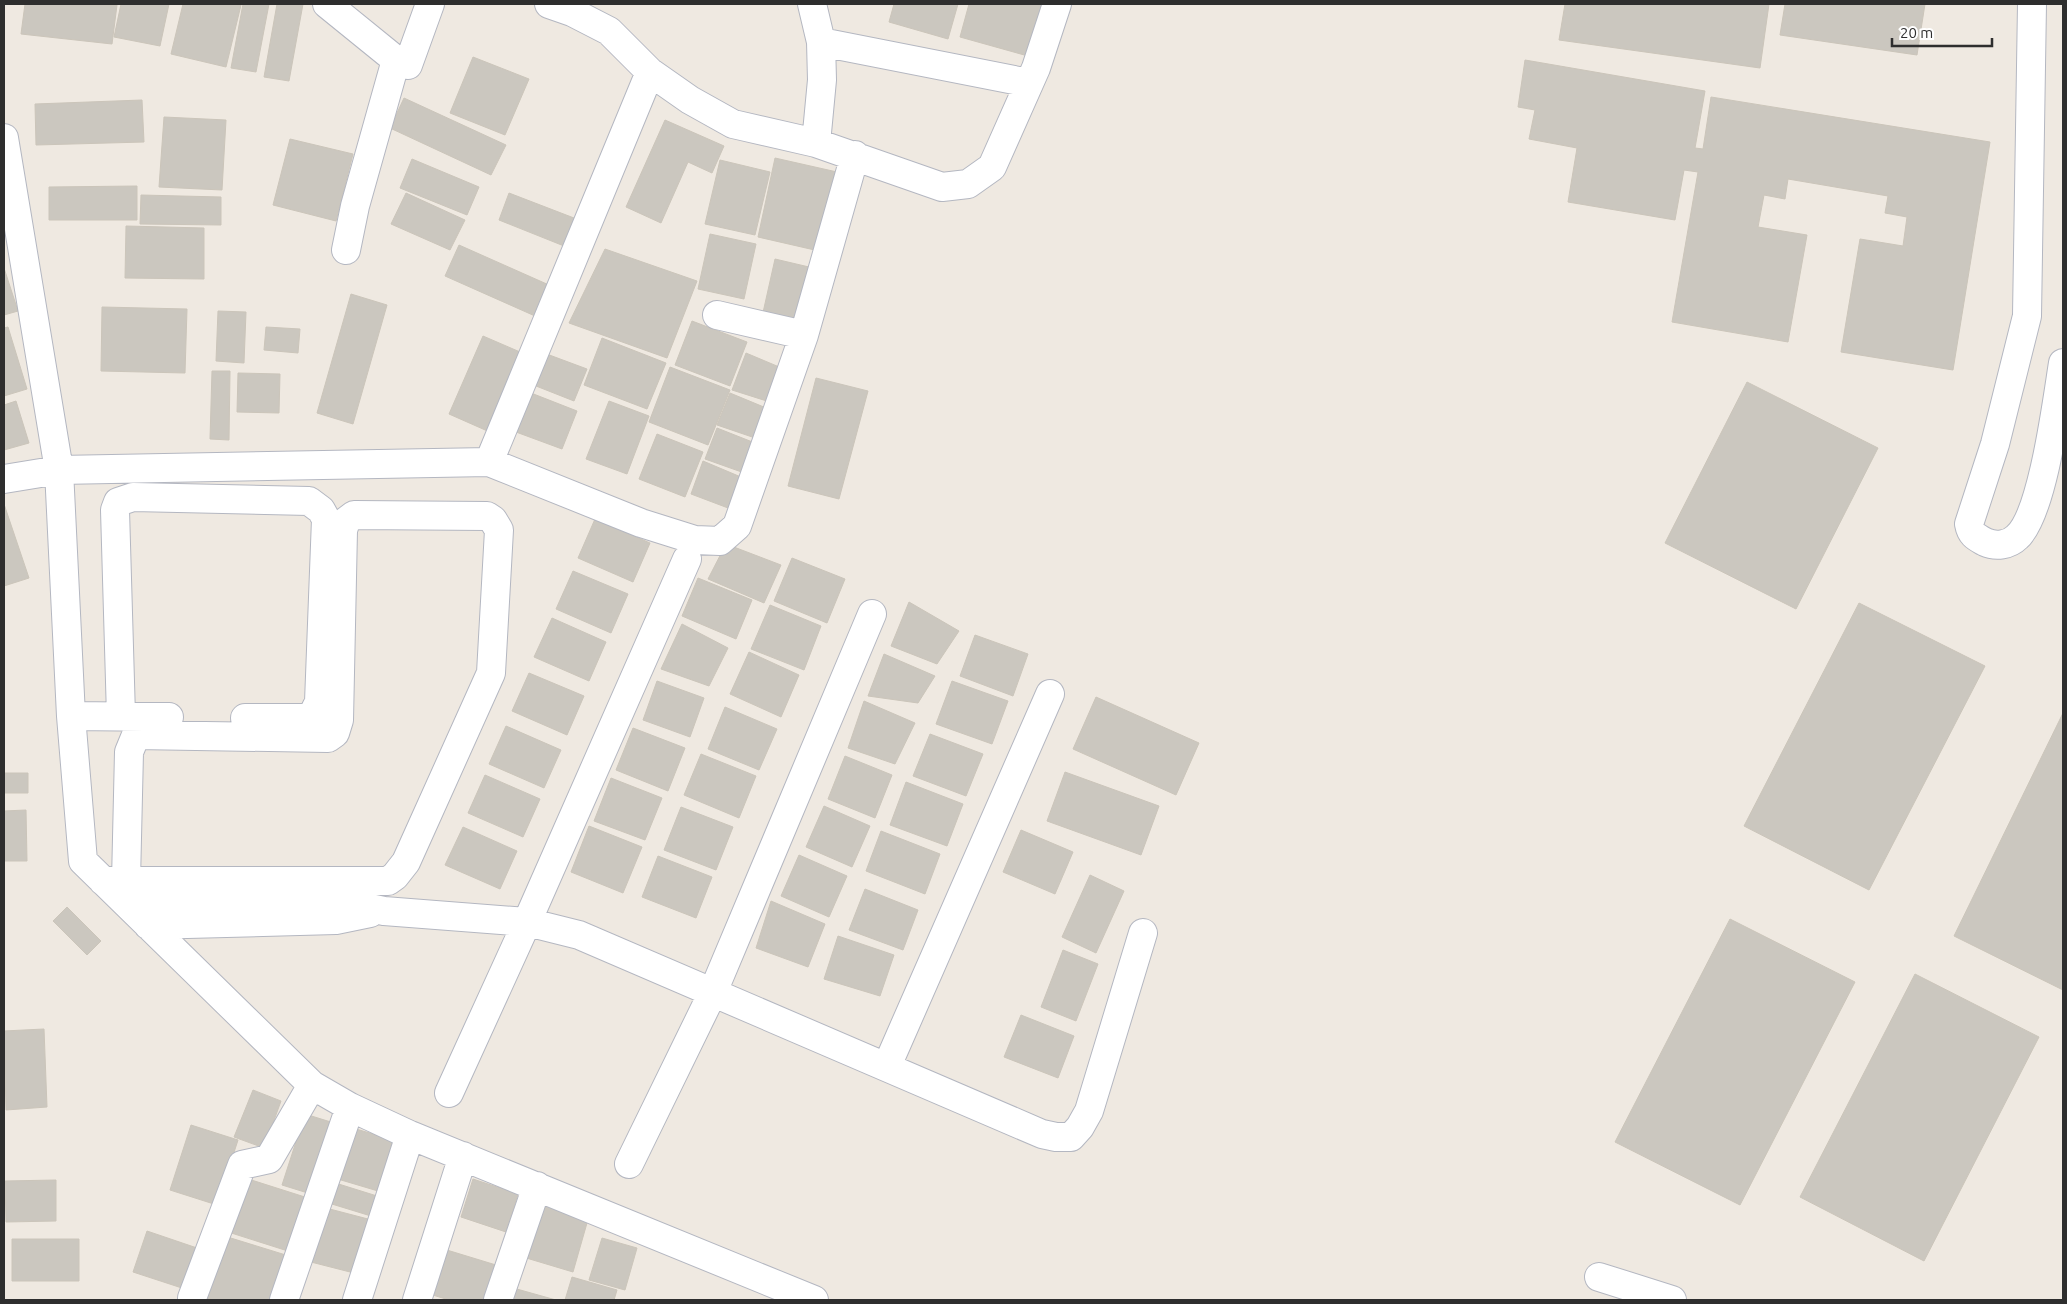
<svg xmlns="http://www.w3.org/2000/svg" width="2067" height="1304" font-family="Ubuntu,sans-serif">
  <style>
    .building { fill: #cbc7bf; stroke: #cbc5ba }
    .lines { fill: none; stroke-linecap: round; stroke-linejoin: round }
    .minor-casing { stroke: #b4b7c1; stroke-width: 30 }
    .minor { stroke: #fff; stroke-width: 28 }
  </style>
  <rect width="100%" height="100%" fill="#efe9e1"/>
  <path class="building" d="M25,4L117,5L112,44L21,34Z
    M121,4H169L160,46L114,37Z
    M183,4H233L241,5L226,67L171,54Z
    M243,4H269L256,72L231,68Z
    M277,4H303L289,81L264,77Z
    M894,4H958L948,39L889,22Z
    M969,4H1051L1035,58L960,37Z
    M1565,4H1769L1760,68L1559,40Z
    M1785,4H1925L1917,55L1780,35Z
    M473,57L529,79L505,135L450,113Z
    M1525,60L1705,91L1695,148L1703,149L1711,97L1990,142L1953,370L1841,352L1860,239L1903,246L1907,217L1885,213L1888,196L1788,179L1785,199L1764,195L1758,227L1807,235L1788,342L1672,322L1698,172L1684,170L1675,220L1568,202L1577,148L1529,139L1535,110L1518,107Z
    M404,98L506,145L491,175L390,128Z
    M142,100L144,142L36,145L35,104Z
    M164,117L226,120L222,190L159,187Z
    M665,120L724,146L712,173L688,162L661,223L626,207Z
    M290,139L353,154L336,221L273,205Z
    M775,158L837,172L819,251L758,237Z
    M412,159L479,187L467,215L400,188Z
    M720,160L770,172L755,235L705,224Z
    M137,186V220H49V187Z
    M406,193L465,220L450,250L391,224Z
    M509,193L574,218L564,246L499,220Z
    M141,195L221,197V225L140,224Z
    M126,226L204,228V279L125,278Z
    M710,234L756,244L744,299L698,289Z
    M459,245L549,285L535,316L445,276Z
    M605,249L697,281L667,358L569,323Z
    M775,259L809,267L796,324L762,317Z
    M4,268L18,311L4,315Z
    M351,294L387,305L353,424L317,413Z
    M102,307L187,309L185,373L101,371Z
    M218,311L246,312L244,363L216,361Z
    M692,321L747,342L730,386L675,365Z
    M8,327L27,389L4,396V328Z
    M266,327L300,329L298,353L264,350Z
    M483,336L527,355L492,433L449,414Z
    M602,338L666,363L647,409L584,385Z
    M544,353L587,369L574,401L531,384Z
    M746,353L784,369L773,403L732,390Z
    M670,367L730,390L708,445L649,422Z
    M212,371H230L229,440L210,439Z
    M238,373L280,374L279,413L237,412Z
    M816,378L868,391L839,499L788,486Z
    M1747,382L1878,448L1796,609L1665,543Z
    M531,393L577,411L562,449L516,432Z
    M730,393L771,410L761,440L717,425Z
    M16,401L29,443L4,450V405Z
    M609,401L649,416L627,474L586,459Z
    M717,428L760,445L750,475L705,459Z
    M657,434L703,452L685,497L639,479Z
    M703,461L748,480L736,511L691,494Z
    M4,504L29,578L4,586Z
    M595,519L650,543L633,582L578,558Z
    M726,544L781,565L764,603L708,579Z
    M792,558L845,579L827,623L774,601Z
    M573,571L628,594L611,633L556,609Z
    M698,578L752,600L736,639L682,616Z
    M909,602L959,631L937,664L891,646Z
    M1859,603L1985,666L1869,890L1744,826Z
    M770,605L821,626L804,670L751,649Z
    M552,618L606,642L589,681L534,657Z
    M682,624L728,648L709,686L661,669Z
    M975,635L1028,654L1013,696L960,676Z
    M749,652L799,675L781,717L730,694Z
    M884,654L935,676L918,703L868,696Z
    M529,673L584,696L567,735L512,711Z
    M657,681L704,698L690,737L643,720Z
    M952,681L1008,701L992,744L936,724Z
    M1096,697L1199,743L1176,795L1073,749Z
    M864,701L915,723L895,764L848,748Z
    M725,707L777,729L759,770L708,749Z
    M2063,713V990L1954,936Z
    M506,726L561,750L544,788L489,764Z
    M633,728L685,748L668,791L616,770Z
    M930,734L983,754L966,796L913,776Z
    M701,754L756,776L739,818L684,795Z
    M845,756L892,775L875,818L828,799Z
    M1065,772L1159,806L1141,855L1047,821Z
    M4,773H28V793H4Z
    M485,775L540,799L523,837L468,813Z
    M611,778L662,798L645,840L594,821Z
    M906,782L963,804L947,846L890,825Z
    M824,806L870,826L852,867L806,847Z
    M681,807L733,827L716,870L664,850Z
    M26,810L27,861H4V811Z
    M589,826L642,847L623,893L571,872Z
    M463,827L517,851L500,889L445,865Z
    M1021,830L1073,852L1055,894L1003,872Z
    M881,831L940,854L925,894L866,871Z
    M799,855L847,876L829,917L781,896Z
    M658,856L712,877L696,918L642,897Z
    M1090,875L1124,891L1096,953L1062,937Z
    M865,889L918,910L903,950L849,930Z
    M771,901L825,924L808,967L756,948Z
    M67,907L101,941L87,955L53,921Z
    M1730,919L1855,982L1740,1205L1615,1142Z
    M838,936L894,955L880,996L824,979Z
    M1063,950L1098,964L1076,1021L1041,1007Z
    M1915,974L2039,1037L1924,1261L1800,1197Z
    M1021,1015L1074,1036L1058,1078L1004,1057Z
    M44,1029L47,1107L6,1110L4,1031Z
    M253,1090L281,1101L264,1148L234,1137Z
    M305,1114L334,1123L311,1194L282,1185Z
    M191,1125L238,1140L217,1205L170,1190Z
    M346,1126L393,1140L378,1191L331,1177Z
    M242,1177L308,1198L291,1252L225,1231Z
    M473,1179L518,1194L506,1232L461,1217Z
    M56,1180V1221L6,1222L5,1181Z
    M329,1181L377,1196L371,1216L322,1201Z
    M539,1201L589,1216L573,1272L523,1257Z
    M322,1207L368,1219L354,1273L307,1261Z
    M147,1231L200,1249L188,1290L133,1272Z
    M221,1235L289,1256L275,1300H213L201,1296Z
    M602,1238L637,1248L625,1290L589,1280Z
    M12,1239H79V1281H12Z
    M437,1247L496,1265L484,1300H449L423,1292Z
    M572,1277L617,1290L614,1300H565Z
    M506,1286L556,1300H502Z"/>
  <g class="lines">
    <g class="minor-casing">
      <path id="minor" d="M327,4L396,60L408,65L430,4
        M549,4L572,12L609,31L650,72L690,100L733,124L816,143L942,187L968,184L992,167L1036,68L1057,4
        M812,4L821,42L822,80L816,143
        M2032,4L2027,316L1995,444L1969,524C1971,535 1976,537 1985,542C1996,547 2009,545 2017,537C2043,514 2057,400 2063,363
        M821,42L1029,83
        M4,138L59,470L71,716L83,861L312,1085L350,1107L410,1135L814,1300
        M346,250L355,206L396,60
        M717,315L804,335
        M489,462L641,523L695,540L720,541L737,526L804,335L855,155
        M4,479L59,470L489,462L650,72
        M71,716L169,717
        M121,716L115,510L118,502L133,497L309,501L321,510L326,519L319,702L313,714L305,718H245
        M103,881H388L395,876L406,862L491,673L499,530L493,520L487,516L354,515L346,521L343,530L339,720L335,733L328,738L136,735L129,752L126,881
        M127,904L336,901L384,911L527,922L579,935L1042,1134L1056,1137H1071L1080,1127L1089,1111L1143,933
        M148,925L336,920L370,913
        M887,1066L1050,694
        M449,1093L527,922L687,559
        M629,1164L713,992L872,614
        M1599,1277L1672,1300
        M192,1298L242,1165L269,1159L312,1085
        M284,1300L350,1107
        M357,1300L410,1135
        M417,1300L463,1156
        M498,1300L537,1186"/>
    </g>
    <use href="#minor" class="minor"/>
  </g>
  <rect width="2067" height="1304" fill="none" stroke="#2e2e2e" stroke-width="10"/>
  <path d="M1892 38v8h100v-8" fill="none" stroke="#2e2e2e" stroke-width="2.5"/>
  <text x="1900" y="38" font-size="15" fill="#2e2e2e" stroke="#ffffff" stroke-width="4" paint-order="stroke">20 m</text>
</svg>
